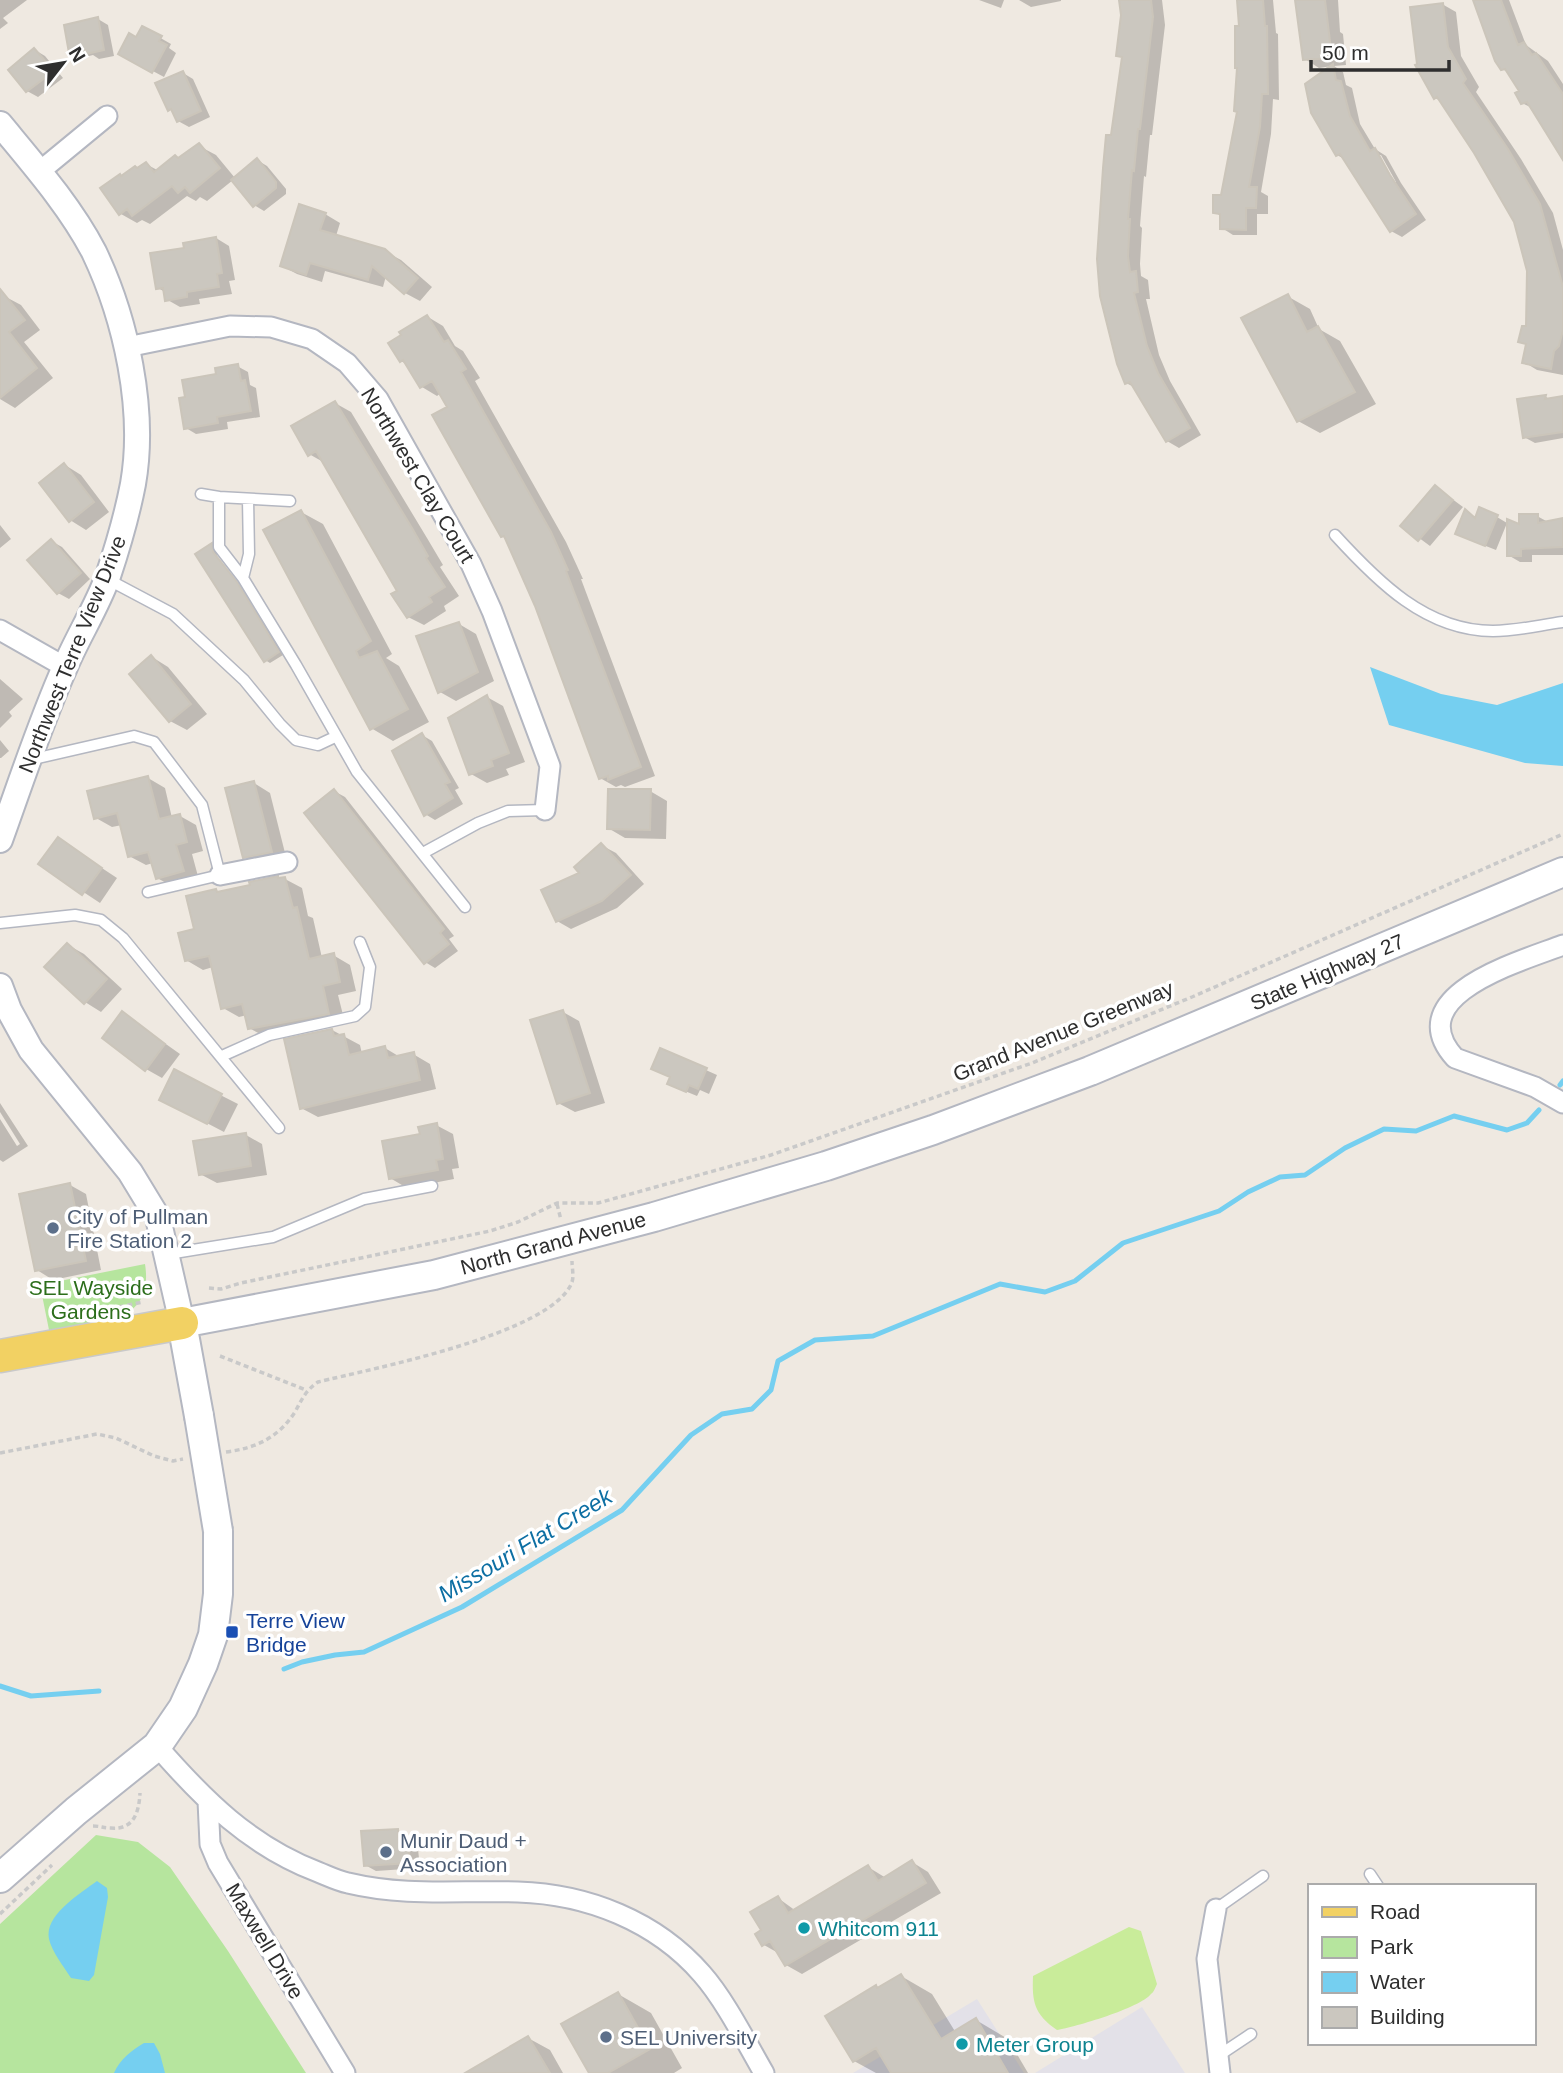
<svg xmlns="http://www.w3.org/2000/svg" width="1563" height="2073" font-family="Arial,sans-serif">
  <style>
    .industrial { fill: #e3e1e8 }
    .green { fill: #b6e59e }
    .pitch { fill: #c9ec9a }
    .water { fill: #75cff0 }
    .shadow { fill: #0003; fill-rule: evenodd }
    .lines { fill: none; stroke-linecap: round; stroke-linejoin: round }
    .stream { stroke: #75cff0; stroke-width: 5 }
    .building { fill: #cbc7bf; stroke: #cbc5ba; stroke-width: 2 }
    .service-casing { stroke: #b4b7c1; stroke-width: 13 }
    .minor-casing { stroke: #b4b7c1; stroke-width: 23 }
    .tertiary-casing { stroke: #b4b7c1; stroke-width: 28 }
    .secondary-casing { stroke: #b4b7c1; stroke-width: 32 }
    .primary-casing { stroke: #c9c9c9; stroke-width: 35 }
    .path { stroke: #c9c9c9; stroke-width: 3.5; stroke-dasharray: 5 3.5; stroke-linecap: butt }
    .service { stroke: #fff; stroke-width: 10 }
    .minor { stroke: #fff; stroke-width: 19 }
    .tertiary { stroke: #fff; stroke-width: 24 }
    .secondary { stroke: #fff; stroke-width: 28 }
    .primary { stroke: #f2d163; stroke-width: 32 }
    .secondary-bridge-casing { stroke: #b4b7c1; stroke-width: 32; stroke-linecap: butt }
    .secondary-bridge { stroke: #fff; stroke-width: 28 }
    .service-dot { fill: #5c6f8a; stroke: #fff; stroke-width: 2.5 }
    .transit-dot { fill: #1a4fb4; stroke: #fff; stroke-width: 2.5 }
    .culture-dot { fill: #0f9aa8; stroke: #fff; stroke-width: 2.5 }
    .labels { text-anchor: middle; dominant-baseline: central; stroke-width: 7; stroke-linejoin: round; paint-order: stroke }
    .street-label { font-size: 21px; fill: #2e2e2e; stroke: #fff }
    .service-label { font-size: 21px; fill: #4e5e75; stroke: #fff; text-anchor: start }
    .park-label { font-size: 21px; fill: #2c6e1b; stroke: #fff }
    .transit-label { font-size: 21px; fill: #164399; stroke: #fff; text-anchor: start }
    .culture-label { font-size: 21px; fill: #0d838f; stroke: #fff; text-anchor: start }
    .water-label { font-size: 23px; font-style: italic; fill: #0d6fa3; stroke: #fff }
  </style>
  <rect width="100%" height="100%" fill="#efe9e1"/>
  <path class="industrial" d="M977,1999L1024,2073H853Z
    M1142,2007L1185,2073H1035Z"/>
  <path class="green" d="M145,1264C155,1327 93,1322 49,1330L40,1285Z
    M96,1835L138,1842L170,1867L228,1951L306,2073H0V1924Z"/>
  <path class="pitch" d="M1129,1927L1141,1931L1157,1984C1155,1988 1154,1992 1151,1994C1140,2008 1075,2027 1057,2030C1034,2014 1032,2002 1033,1976Z"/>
  <path class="water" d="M1370,667L1441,694L1497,705L1563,683V766L1525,763L1389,725Z
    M97,1881L107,1888L108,1897L94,1975L89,1981L71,1978C64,1967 52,1952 49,1939C44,1915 81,1893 97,1881Z
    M144,2043H154L160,2054L165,2073H114C120,2059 132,2050 144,2043Z"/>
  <path class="shadow" d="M0,0H27L3,18L8,23L0,29Z
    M979,0H1004L1001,8Z
    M1019,0H1061V1L1031,7Z
    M1120,0H1162L1165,25L1152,135H1150L1146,177L1144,176L1140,226L1142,228L1140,264L1141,276L1148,280L1150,299H1146L1159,355L1170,381L1201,435L1179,448L1167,441L1136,388L1126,383L1113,137L1123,58L1118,55L1122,15Z
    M1239,0H1273L1276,33L1278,34L1279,100L1273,99L1271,134L1261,192L1268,196V214H1257V235H1233L1222,228V217L1215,212L1222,197L1238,112L1241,28Z
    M1297,0H1338L1340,32L1343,34L1346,65L1334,66L1343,72L1346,85L1352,88L1360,124L1375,149L1386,156L1401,183L1426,220L1402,237L1391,231L1346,160L1337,155L1332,66L1319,68L1305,59ZM1377,155H1381L1396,182L1393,184Z
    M1475,0H1509L1526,45L1548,61L1563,84V157L1534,109L1522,103L1521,91L1510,73L1502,69Z
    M1442,4L1456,12L1461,56L1479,87L1476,92L1521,159L1553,213L1563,250V375L1537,370L1524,362L1527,345L1520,342L1528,328L1529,271L1515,221L1475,152L1443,102L1435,98Z
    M98,19L108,25L114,56L99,59L93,55L81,58L71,52Z
    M143,28L171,44L169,48L176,53L164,77L121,54L136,40Z
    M35,50L45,56L63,78L38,97L27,91Z
    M183,73L193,79L210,117L189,127L178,121L174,112L169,109Z
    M199,146L216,155L235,178L257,160L267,166L286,189V194L264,211L254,205L233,180L207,201L200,197L196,201L187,196L150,224L142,220L137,223L121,214L122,177L146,164L159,171Z
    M325,214L340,223L336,236L384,251L401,260L432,287L420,301L405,293L386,276L383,287L325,271L322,282L297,274L282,266Z
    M216,238L229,246L235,280L229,281L232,294L199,299L200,304L180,307L166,299L165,292L158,288L185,249Z
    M4,296L21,305L40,330L24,342L53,378L15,408L0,399V299Z
    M1287,296L1310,309L1319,329L1340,341L1376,404L1320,433L1298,421Z
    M428,317L443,326L455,346L463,351L480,378L475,381L566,542L583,579H581L655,776L625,787L621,785L616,787L600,778L536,605L507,538L503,536L449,407L441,393L437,396L422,387L408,365L401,361Z
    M237,366L248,372L250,385L256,388L260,417L227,422L228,429L196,434L186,428L218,376Z
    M1546,397L1551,400L1563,398V438L1535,443L1524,437L1519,400Z
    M335,403L351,412L427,538L443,565L440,567L459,596L444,606L446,611L424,625L408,617L399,592L325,463L309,454Z
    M65,465L81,475L109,512L86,530L70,520Z
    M1436,487L1463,507L1430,546L1403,526Z
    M301,512L323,524L392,654L386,658L399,666L429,722L393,741L371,728Z
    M1466,512L1477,518L1497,517L1507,523L1496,550L1468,539Z
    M1537,516L1548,522L1563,520V555H1532V562H1520L1508,555L1520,526Z
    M0,525L11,539L0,548Z
    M51,541L62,547L90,579L69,599L58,593Z
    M212,545L216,548L217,556L241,587L283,655L270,663L265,660L197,555Z
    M459,624L476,634L494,681L456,701L440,692Z
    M152,657L168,667L207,714L187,730L170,721Z
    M0,679L23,699L9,712L12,716L0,728Z
    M487,697L503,706L525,762L506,769L509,775L487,783L471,774Z
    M422,735L432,741L459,788L455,790L463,804L435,820L425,814Z
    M0,740L9,751L1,758H0Z
    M148,778L165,788L172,818L180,816L196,825L203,851L192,854L199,880L174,887L157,878L153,863L146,865L129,856L122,825L112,827L96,818Z
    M254,783L270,793L287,861L261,866L244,857Z
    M334,791L345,797L454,936L449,939L458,951L435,968L425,962Z
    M650,791L667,801L666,839L625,838L608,828Z
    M58,839L117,878L100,903L41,864Z
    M601,845L616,853L644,884L617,908L571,929L557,921Z
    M285,879L302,888L308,916L313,918L322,958L333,955L350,965L356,991L338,995L345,1023L266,1037L249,1028L247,1015L239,1017L223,1008L213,967L203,970L186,960L196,930L252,886Z
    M68,945L84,954L122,989L101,1012L85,1002Z
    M563,1012L579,1021L605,1103L575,1112L558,1103Z
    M122,1013L180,1054L162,1078L146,1069Z
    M332,1030L360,1045L362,1054L385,1048L400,1057L413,1054L430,1064L436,1089L318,1117L301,1108Z
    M661,1050L717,1075L709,1094L700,1090L697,1096L680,1089L671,1078L653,1069Z
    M175,1072L238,1104L224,1132L178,1108Z
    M0,1103L28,1146L3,1162L0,1160V1119L17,1146L20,1144L0,1112Z
    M436,1125L453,1134L459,1168L452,1169L454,1179L407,1188L390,1178Z
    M246,1135L262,1144L267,1175L217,1183L200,1174Z
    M70,1185L86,1194L101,1270L53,1280L37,1270Z
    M397,1831L408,1837V1843L418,1849L420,1868L376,1871L365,1865Z
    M912,1862L928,1872L941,1893L802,1974L786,1965L780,1954L764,1945L778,1898L796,1911L868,1867L886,1878Z
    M901,1976L932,1994L956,2033L976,2020L1008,2039L1028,2073H876L854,2061L878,1989Z
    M618,1994L651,2013L682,2068L674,2073H591Z
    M528,2038L550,2050L563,2073H468Z"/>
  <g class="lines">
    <path class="stream" d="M1560,1085L1563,1081
      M284,1669L302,1662L335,1655L364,1652L462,1607L622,1510L691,1435L722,1414L752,1409L771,1390L778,1361L815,1340L873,1336L1000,1284L1045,1292L1075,1281L1123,1243L1219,1211L1248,1192L1280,1177L1305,1175L1345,1148L1384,1129L1416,1131L1454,1116L1507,1130L1527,1123L1539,1110
      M0,1686L31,1696L99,1691"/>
  </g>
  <path class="building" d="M1119,0H1151L1153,17L1140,129H1138L1134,171L1132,170L1128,219H1130L1128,256L1130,272L1136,271L1138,292L1134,293L1147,346L1158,373L1190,428L1166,442L1130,382L1125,384L1117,364L1100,296L1097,259L1103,168L1106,135H1111L1122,57L1116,56L1121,15Z
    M1237,0H1263L1265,26H1267L1268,94H1262L1260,127L1249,187H1257L1256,208H1246V230L1220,229V214L1213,213V195H1221L1237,112L1234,111L1237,68H1235V26H1239Z
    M1295,0H1325L1332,58L1303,60Z
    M1473,0H1501L1518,45L1524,42L1532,55L1536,53L1563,94V160L1527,102L1521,104L1515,93L1519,91L1505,69L1501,70L1495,61Z
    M1443,3L1448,47L1466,79L1463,83L1508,149L1540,204L1563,287V330L1559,346L1554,351L1551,369L1522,363L1526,344L1518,342L1522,326H1526L1527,271L1514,222L1474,153L1437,97L1434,99L1415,65L1417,64L1410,7Z
    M98,17L104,50L86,54L85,50L69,53L64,25Z
    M142,26L162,36L159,41L167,45L152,73L118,54L129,33L136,37Z
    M34,48L54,71L26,92L8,70Z
    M1333,64L1336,80L1341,81L1350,116L1370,151L1375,148L1390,175L1416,214L1390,232L1340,154L1336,156L1311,113L1305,84Z
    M183,71L201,111L177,122L171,109L168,111L155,83Z
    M199,143L220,168L190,193L185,187L178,193L172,186L132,216L127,209L119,215L100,188L120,174L121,176L135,166L137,168L146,162L154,172L175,155L178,158Z
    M257,158L276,182V188L253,207L231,180Z
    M299,204L326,213L320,230L385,249L418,278L404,294L372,266L368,280L310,263L306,275L280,266Z
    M216,237L222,273L217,274L219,287L187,292V297L165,301L163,288L156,289L150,253L184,248L183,243Z
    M0,289L25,320L9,332L37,368L0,398Z
    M1288,294L1307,332L1318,326L1355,392L1297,422L1241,318Z
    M427,315L444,342L448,340L466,369L461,372L551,532L568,570L566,571L641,767L608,780V776L599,779L535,606L504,536L501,537L432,415L447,407L432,381L420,388L403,360L400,362L388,343L401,335L399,332Z
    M238,364L241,381L245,380L251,411L217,417L218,423L184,429L179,398L185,397L182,380L216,374L215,368Z
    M1546,395L1545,399L1563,396V432L1523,438L1517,399Z
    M335,401L412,528L428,556L426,558L445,587L429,597L432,602L407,618L391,594L397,591L316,451L308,456L291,426Z
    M64,463L94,502L69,522L39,483Z
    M1435,485L1453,500L1418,541L1400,526Z
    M1479,507L1498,515L1485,546L1455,534L1465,509L1475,518Z
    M301,510L371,641L356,651L359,658L377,651L408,709L370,730L263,530Z
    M1519,514H1538V523L1563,518V547L1521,549V556H1507V519L1519,524Z
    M51,539L81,573L57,594L27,560Z
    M212,543L213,552L237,582L279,652L264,662L195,554Z
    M459,622L478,672L438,693L416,636Z
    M151,655L191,704L169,722L129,674Z
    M487,695L509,753L491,760L493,766L469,775L448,718Z
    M422,733L450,782L445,784L453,798L424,816L392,751Z
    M148,776L159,819L180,814L187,842L176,845L184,871L156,879L148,852L128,857L117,813L94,819L87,791Z
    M254,781L272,852L243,858L225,788Z
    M334,789L444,929L440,933L449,944L424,964L304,813Z
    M608,789H651L650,830L607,829Z
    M58,837L102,868L82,895L38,864Z
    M601,843L631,875L602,901L556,922L541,890L579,873L574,867Z
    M278,876V878L285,877L293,908L297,907L309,959L334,953L340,982L323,986L329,1014L248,1029L242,1004L221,1009L209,956L185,961L178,933L194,929L186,896L216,889L217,892L250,885L249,882Z
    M67,943L107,979L84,1004L44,967Z
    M563,1010L590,1093L557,1104L530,1020Z
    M122,1011L165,1044L145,1071L102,1038Z
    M332,1029L334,1036L344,1034L349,1055L385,1046L388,1058L414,1052L420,1080L300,1109L284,1039Z
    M660,1048L707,1068L698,1089L689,1085L686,1092L667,1084L670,1077L651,1069Z
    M174,1069L222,1094L207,1124L159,1100Z
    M437,1123L443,1159L436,1160L438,1170L389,1179L382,1141L420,1134L418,1127Z
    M246,1133L251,1166L199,1175L193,1141Z
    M70,1183L86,1261L35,1271L19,1194Z
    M398,1829L399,1842L408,1841L410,1863L364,1866L361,1831Z
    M912,1860L926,1883L785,1966L770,1941L762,1946L755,1934L761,1930L750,1912L778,1896L788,1913L868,1865L878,1881Z
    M901,1974L941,2039L976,2018L1008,2073H891L876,2048L853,2062L825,2016L876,1985L877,1988Z
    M618,1992L650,2049L608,2073H589L561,2024Z
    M528,2036L550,2073H465Z"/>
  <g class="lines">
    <g class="service-casing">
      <path id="service" d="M201,494L219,497
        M290,501L219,497V547L243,578L296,665L357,772L465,907
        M1335,535C1377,581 1426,631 1493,631C1517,631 1540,625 1563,622
        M243,578L249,554L248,499
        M107,579L173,614L244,680L280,724L296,740L318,745L335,737
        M29,760L134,736L154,742L202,805L220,875L148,892
        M423,853L478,823L508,811L545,810
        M0,923L75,915L101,920L123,938L279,1128
        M222,1056L269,1035L355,1016L365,1007L370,967L360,942
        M168,1254L273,1237L364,1199L432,1186
        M1370,1874L1378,1886
        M1216,1909L1263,1876
        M1218,2056L1251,2034"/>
    </g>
    <g class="minor-casing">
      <path id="minor" d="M39,172L107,116
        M127,347L230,326L271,327L312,339L347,363L378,399L471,564L492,611L550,766L545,810
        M0,630L65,667
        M220,875L287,862
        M1563,945C1522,961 1398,995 1455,1058L1535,1087L1563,1103
        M157,1746C204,1800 250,1846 318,1872C328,1876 338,1881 348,1883C407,1897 458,1890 518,1892C587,1894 656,1921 702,1974C725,2000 746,2042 764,2073
        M208,1801L210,1844L218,1863L345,2073
        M1216,1909L1207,1959L1220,2073"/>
    </g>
    <g class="tertiary-casing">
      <path id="tertiary" d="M0,124C33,164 70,206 94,252C126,319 146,410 133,484C127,515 118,546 108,576C97,607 78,636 65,667C40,723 21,782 0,840
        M0,986L9,1010L31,1050L130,1172L158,1218L182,1323"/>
    </g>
    <g class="secondary-casing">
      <path id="secondary" d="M199,1416L182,1323L434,1275L654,1217L826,1166L933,1130L1090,1071L1563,872
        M0,1878L76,1811L157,1746L183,1708L203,1664L213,1635L218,1594V1531"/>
    </g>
    <g class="primary-casing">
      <path id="primary" d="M0,1356L182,1323"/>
    </g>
    <path class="path" d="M557,1204L561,1220
      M209,1288L221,1289L241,1283L490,1231L518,1222L557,1203H598L771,1155L1032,1063L1192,997L1563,834
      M94,1312L143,1302
      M220,1356L306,1390
      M226,1452C256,1448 278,1438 295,1412C302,1399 306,1390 318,1382C370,1369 553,1334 572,1282C574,1277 572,1267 572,1261
      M0,1453L97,1434L116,1438L154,1456L173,1461L183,1459
      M93,1826C100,1826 104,1828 111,1828C134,1830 139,1812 140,1793
      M0,1914L52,1865"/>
    <use href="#service" class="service"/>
    <use href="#minor" class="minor"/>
    <use href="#tertiary" class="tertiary"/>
    <use href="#secondary" class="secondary"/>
    <use href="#primary" class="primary"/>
    <g class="secondary-bridge-casing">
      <path id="secondary-bridge" d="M199,1416L218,1531"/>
    </g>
    <use href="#secondary-bridge" class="secondary-bridge"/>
  </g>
  <g class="service-dot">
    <circle cx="53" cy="1228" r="7"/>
    <circle cx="386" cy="1852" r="7"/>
    <circle cx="606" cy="2037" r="7"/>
  </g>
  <rect class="transit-dot" x="225" y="1625" width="14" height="14" rx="3.5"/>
  <g class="culture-dot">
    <circle cx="804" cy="1928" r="7"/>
    <circle cx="962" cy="2044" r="7"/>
  </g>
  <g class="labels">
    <g class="street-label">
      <text transform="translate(418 475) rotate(59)">Northwest Clay Court</text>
      <text transform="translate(72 654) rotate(-68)">Northwest Terre View Drive</text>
      <text transform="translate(1327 972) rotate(-23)">State Highway 27</text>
      <text transform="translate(1063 1031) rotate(-22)">Grand Avenue Greenway</text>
      <text transform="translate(553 1243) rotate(-15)">North Grand Avenue</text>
      <text transform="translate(265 1941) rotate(59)">Maxwell Drive</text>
    </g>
    <g class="service-label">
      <text x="67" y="1216">City of Pullman<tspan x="67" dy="24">Fire Station 2</tspan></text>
      <text x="400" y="1840">Munir Daud +<tspan x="400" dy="24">Association</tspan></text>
      <text x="620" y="2037">SEL University</text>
    </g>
    <g class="park-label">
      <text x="91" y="1287">SEL Wayside<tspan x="91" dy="24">Gardens</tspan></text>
    </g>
    <g class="transit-label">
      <text x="246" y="1620">Terre View<tspan x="246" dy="24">Bridge</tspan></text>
    </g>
    <g class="culture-label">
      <text x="818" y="1928">Whitcom 911</text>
      <text x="976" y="2044">Meter Group</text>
    </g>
    <g class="water-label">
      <text transform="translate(525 1545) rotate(-31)">Missouri Flat Creek</text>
    </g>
  </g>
  <rect x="1308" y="1884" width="228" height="161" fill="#ffffff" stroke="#ababab" stroke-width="2"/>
  <rect x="1322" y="1907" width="35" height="10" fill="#f2d163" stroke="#ababab" stroke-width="2"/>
  <text x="1370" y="1919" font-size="21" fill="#2e2e2e">Road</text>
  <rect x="1322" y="1937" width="35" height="21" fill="#b6e59e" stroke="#ababab" stroke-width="2"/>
  <text x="1370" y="1954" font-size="21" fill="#2e2e2e">Park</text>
  <rect x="1322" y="1972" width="35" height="21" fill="#75cff0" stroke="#ababab" stroke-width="2"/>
  <text x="1370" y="1989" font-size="21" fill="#2e2e2e">Water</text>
  <rect x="1322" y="2007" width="35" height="21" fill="#cbc7bf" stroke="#ababab" stroke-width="2"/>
  <text x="1370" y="2024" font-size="21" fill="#2e2e2e">Building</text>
  <g transform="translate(63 63) rotate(59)" stroke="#ffffff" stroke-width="5" paint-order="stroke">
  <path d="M0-5L12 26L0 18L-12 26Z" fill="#2e2e2e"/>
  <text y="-10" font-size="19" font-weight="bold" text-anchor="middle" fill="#2e2e2e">N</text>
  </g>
  <path d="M1311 60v10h138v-10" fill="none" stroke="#2e2e2e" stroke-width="3.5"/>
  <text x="1322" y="60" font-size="21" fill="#2e2e2e" stroke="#ffffff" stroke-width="5" paint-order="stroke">50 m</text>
</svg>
